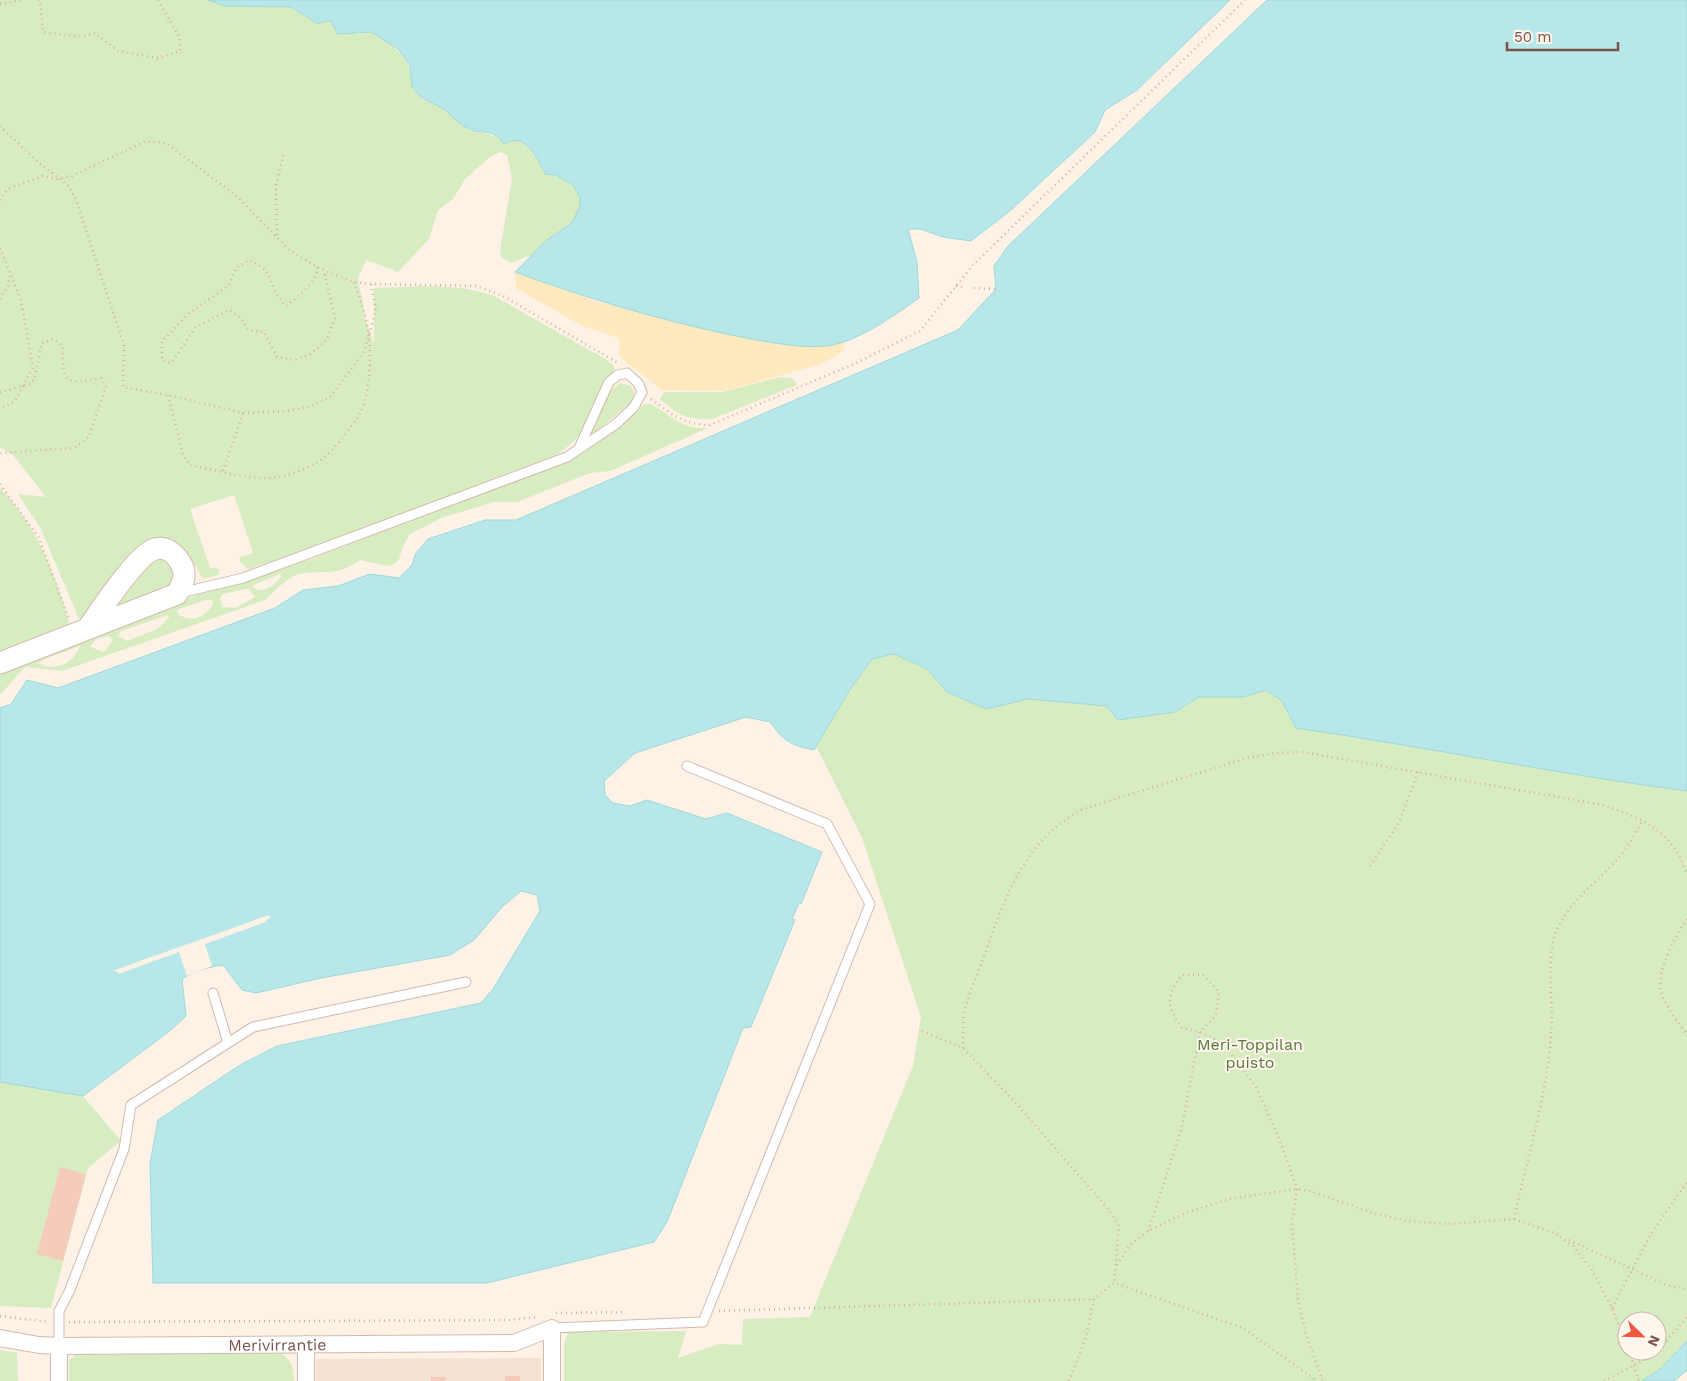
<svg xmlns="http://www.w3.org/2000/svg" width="1687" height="1381" font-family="'Work Sans',sans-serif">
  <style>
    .residential { fill: #f6e2d3 }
    .green { fill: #d8ecc2; fill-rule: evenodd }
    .sand { fill: #ffe9be }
    .water { fill: #b8e7e9; stroke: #9ed9db }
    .pier { fill: #fef1e5 }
    .building { fill: #f5cbbb }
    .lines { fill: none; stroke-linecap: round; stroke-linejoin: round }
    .service-casing { stroke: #d3b9ad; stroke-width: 11 }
    .minor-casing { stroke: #d3b9ad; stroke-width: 18 }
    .tertiary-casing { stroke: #d3b9ad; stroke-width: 23 }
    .path { stroke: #daae9e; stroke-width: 2.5; stroke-dasharray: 1 4; stroke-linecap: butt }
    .service { stroke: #fff; stroke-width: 9 }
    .minor { stroke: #fff; stroke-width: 16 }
    .tertiary { stroke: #fff; stroke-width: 21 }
    .labels { text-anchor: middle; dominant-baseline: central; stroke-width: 4; stroke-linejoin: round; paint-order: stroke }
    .park-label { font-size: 16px; fill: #56793c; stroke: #fff6ed }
    .street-label { font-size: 16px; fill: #795448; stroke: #fff6ed }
  </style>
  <rect width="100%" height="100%" fill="#fef1e5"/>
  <path class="residential" d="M541,1358V1381H316V1359Z"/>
  <path class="green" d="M0,0H208L225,6L291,7L318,24L324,21L357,34L372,32C406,53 408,61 421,97C429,101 438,105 445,110C455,117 461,126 473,131C486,135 494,132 504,144C526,131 537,157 545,174L556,175L573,185L580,197V206L572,223L562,232L547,240L532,255L511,263L502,258L500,251L512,178L507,155L501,152L491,156L465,179L453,199L438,210L429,239L398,272L366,260L358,278L366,321L374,344V288C413,287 457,282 494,296L607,360L614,366L615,370C600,386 597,403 588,422C581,436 570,445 558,454L302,552L248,569L241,563L239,558L253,553L234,495L190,509L210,568L220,569L218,575L203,579L190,557L176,543L160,537L144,543L85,617L79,619L41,529L18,494L46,497L14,456L0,447Z
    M780,377L792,378L797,385L712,419C690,421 676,414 660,399L664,392H723Z
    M620,383L631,386L634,392L633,401L587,439L608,393Z
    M651,404C673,416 679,429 708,428L610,471L590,473L517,502H494L441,518L410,534L402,548L399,560L394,564L387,566L360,560C334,578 327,569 300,574C287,576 275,592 265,600L62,671L25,667L0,695V669L210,590L231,586L314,558L548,468L617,428L643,405ZM280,574L281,577C273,587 262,595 251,586ZM246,589H249L255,597L235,608L223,607L220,598L223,594ZM205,600H213V604C205,617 193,623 179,615L177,610ZM168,615L169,618L157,629L127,641L118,636L121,631ZM108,636L113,640L104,652L90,647L95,640ZM80,646C74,663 55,673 38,663L45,659Z
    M0,488C35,523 56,574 69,622L67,626L0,654Z
    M155,558L170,563L176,575L170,588L116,610L112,606Z
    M894,654L927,669L947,692L986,709L1028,699L1175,712L1199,697H1242L1266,690L1282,701L1296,728C1427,747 1556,774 1687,791V1341L1659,1370L1642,1381H564V1344L568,1332L686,1331L678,1358L718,1344L742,1345L743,1319L810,1317L913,1066L921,1017L862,838L816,746L849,691L872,659ZM1627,1321H1657V1351H1627Z
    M0,1042L83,1096L121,1141L88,1168L51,1308L0,1306Z
    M0,1350L17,1353L18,1381H0Z
    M278,1351C291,1359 294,1366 294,1381H69V1360L80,1352Z"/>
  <path class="sand" d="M515,272L598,302L825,346L845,340L844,350L822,364L724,391L662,390L619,356V338L580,325L516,288Z"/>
  <path class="water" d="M208,0H1230L1137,90L1105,110L1095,132L1011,210L971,241L943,237L920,229H908L917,262L919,298C895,315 855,344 825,346C797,349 758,340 731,335C656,319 586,298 515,272L547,240L572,223L580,206V197L573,185L556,175L545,174C537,157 526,131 504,144L498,137L491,133L475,131L463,126L444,109L421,97L412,87L410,66L399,50L372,32L338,34L331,22L324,21L318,24L291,7L225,6Z
    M1267,0H1687V791C1556,774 1427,747 1296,728L1282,701L1266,690L1243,697H1199L1175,712L1118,720L1107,706L1028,699L986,709L947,692L927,669L894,654L872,659L849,691L814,750C790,745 784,741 770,722L746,717L635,753L604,781L605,795L613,803L630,806L647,800L706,819L727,813L822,852L801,904L799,903L792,919L795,920L751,1027L743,1028L667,1222L654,1242L487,1283H153L150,1164L158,1120L240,1065L277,1046L481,1003L493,989L540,911L537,895L521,891L502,907L474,940L450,955L321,978L256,993L242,990L223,965C209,967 194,971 182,979L186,1016L171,1030L83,1096L0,1082V708L11,704L27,680L58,688L275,608L303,590L338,586L370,574L399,578L412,565L416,553L428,539L485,520H516L958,330L996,289L994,266L1008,246Z
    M1687,1341V1370L1674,1381H1642L1659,1370Z"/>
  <path class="pier" d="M269,915L270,918L266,920V922L205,944L212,966L187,976L179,952L118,974L117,971H112Z"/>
  <path class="building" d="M60,1167L86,1174L63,1261L37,1254Z
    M505,1376H520V1381H505Z
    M431,1377H445L446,1381H431Z"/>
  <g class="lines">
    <g class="service-casing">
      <path id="service" d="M180,593L243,578L567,457L616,424L634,407L642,392L638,383L627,373L618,375L609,382L579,448
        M228,1043L253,1027L466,982
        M552,1328L703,1322L870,904L827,824L687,766
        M59,1346V1311L69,1292L124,1149L131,1105L228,1043L213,993"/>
    </g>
    <g class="minor-casing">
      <g id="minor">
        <path id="s1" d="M0,1338L39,1345L59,1346L514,1343L552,1328V1381"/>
        <path d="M306,1344V1381"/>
        <path d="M59,1346V1381"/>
      </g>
    </g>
    <g class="tertiary-casing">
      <path id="tertiary" d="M0,663L177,594C183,583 188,574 180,562C175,554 166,546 155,549C137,554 100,611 88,628"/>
    </g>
    <path class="path" d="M38,0L40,1L43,32L83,37L95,33L118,51L157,58L180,51V38L158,0
      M0,4L21,0
      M0,126L38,162L69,186L76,200L124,345L123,387L168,395L243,413L223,471
      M0,200L8,189L43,176L57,179L72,176L146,141L166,143L239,198L289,250L317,267L353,282L371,284L476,286L503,296L618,363
      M277,235L276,186L284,152
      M0,248L21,300L33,367L15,401L0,409
      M317,267C317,284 298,296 286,306L276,293L266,270L250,260L237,267L228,286L188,314L162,341V360L171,363L196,327L229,310L241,318L248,330L264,332L277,357L293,360L309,355L327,340L335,318L325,275L329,272
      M956,286L964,287
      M974,288L996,289
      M0,299L9,284L10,276
      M0,392L30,384L34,380L42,343L54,339L63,347C62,384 67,385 101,378L106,386L89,437L74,448L0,453
      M168,395L183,454L189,465C219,470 254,483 284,476C294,473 307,468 316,463C330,456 362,417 365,401C374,360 371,319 353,282
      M651,399C673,415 682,424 710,425L854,364L920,331L973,265L1245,0
      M243,413L287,411L309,407L330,397L364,352L376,311L371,284
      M0,484L39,538L68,617
      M1370,866L1399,823L1418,772
      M1687,919C1676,934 1656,972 1661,992C1665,1007 1679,1022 1687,1036
      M922,1031L963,1048L1014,1101L1109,1210L1119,1226L1114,1283
      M963,1048C964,1036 962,1022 965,1010C969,992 978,974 984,956C1005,897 1025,839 1083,809L1247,758L1275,753L1302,752L1598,804C1641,817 1673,830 1687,875
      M1514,1219C1527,1158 1546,1099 1551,1037C1554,1006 1546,962 1555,935C1566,902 1601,880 1622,854C1630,844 1636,832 1642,821
      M1148,1231L1181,1131L1200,1032L1216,1015L1219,992L1203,975H1182C1165,997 1167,1006 1182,1028L1200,1032L1223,1043L1256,1087L1279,1138L1297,1189L1292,1221L1298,1302L1307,1338L1323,1381
      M1569,1240L1667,1285L1687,1289
      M1117,1265L1130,1245L1148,1231L1185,1213L1233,1198L1297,1189L1310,1191L1373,1213L1407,1221L1448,1224L1514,1219L1557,1234L1573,1246L1592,1270L1612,1308L1627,1346
      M1612,1308L1651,1234L1687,1182
      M719,1311L1094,1299
      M556,1313L626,1312
      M0,1316L49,1322
      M69,1322L509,1320L536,1317
      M1629,1351L1639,1381
      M1069,1381L1086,1337L1094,1299L1114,1283L1243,1328L1317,1381
      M1604,1381L1655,1354L1687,1317"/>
    <use href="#service" class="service"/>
    <use href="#minor" class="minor"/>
    <use href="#tertiary" class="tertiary"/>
  </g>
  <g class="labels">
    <g class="park-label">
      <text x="1250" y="1044">Meri-Toppilan<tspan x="1250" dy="18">puisto</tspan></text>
    </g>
    <g class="street-label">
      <text stroke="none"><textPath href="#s1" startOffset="278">Merivirrantie</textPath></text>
    </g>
  </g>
  <g transform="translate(1642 1336) rotate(113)"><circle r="24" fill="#fff6ed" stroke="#c9b5ab"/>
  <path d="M0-4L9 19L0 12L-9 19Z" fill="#ef5643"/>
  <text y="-8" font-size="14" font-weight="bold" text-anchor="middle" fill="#795448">N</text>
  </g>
  <path d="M1507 42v8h111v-8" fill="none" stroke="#795448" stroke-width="2.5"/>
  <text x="1514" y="42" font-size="15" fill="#795448" stroke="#fff6ed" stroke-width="4" paint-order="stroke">50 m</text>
</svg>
